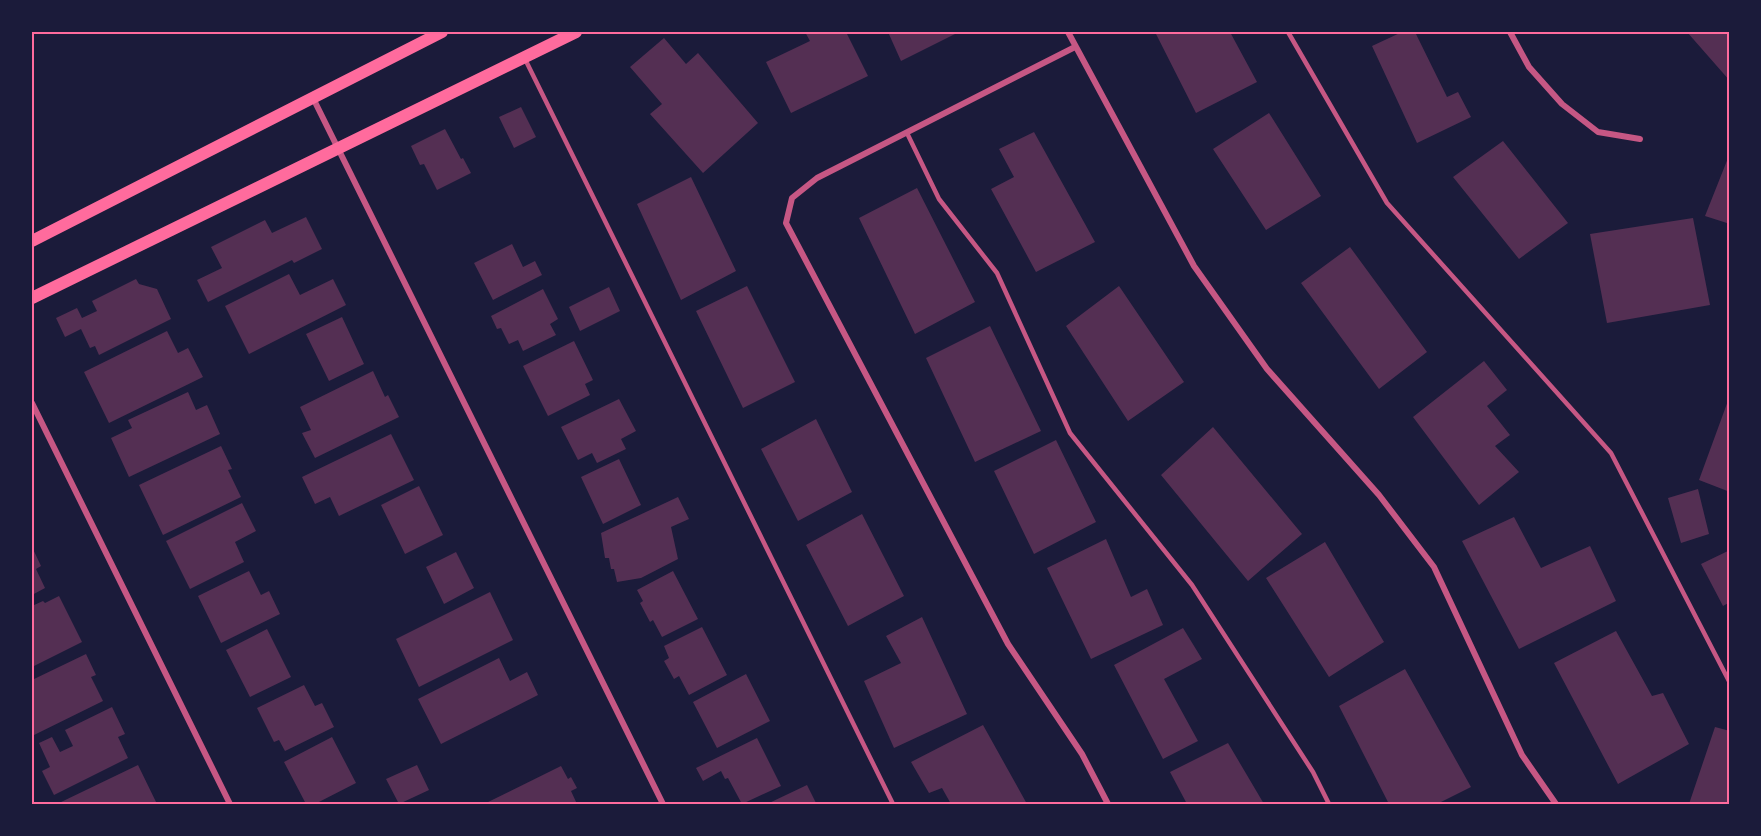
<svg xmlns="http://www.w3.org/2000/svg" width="1761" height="836" font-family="Helvetica,sans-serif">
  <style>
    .building { fill: #542f53 }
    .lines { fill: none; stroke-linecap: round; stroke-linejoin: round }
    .service { stroke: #c65784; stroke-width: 4.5 }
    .minor { stroke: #c65784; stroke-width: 6 }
    .secondary { stroke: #ff6b9d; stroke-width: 12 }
    .neatline { fill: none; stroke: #ff6b9d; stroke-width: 2 }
  </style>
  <rect width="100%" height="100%" fill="#1b1b3a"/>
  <path class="building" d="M805,32H846L868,76L791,113L766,62L810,41Z
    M888,32H959L901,61Z
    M1155,32H1230L1257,82L1196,113Z
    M1402,32H1415L1447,97L1458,92L1471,117L1417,143L1372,46Z
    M1687,32H1730V81Z
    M664,38L686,64L698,53L758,123L703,173L650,114L662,104L630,67Z
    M521,107L536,137L514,148L499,117Z
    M1269,113L1321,196L1266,230L1213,149Z
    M445,129L461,159L463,158L471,173L437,190L424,164L420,165L411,146Z
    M1034,132L1095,242L1036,272L991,189L1014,177L999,149Z
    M1503,141L1568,223L1519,259L1453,177Z
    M1730,153V224L1705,216Z
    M691,177L736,271L681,300L637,204Z
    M917,188L975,302L915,334L859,218Z
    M306,217L322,249L294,263L292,260L208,302L197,280L222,268L211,247L265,220L272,233Z
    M1693,218L1710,305L1607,323L1590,234Z
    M512,244L523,267L535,261L542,275L493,300L474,263Z
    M1350,247L1427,352L1379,389L1301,283Z
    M289,274L300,295L333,279L346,305L249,354L225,306Z
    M136,279L139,284L157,289L171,319L99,355L95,346L90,348L81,329L65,337L56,318L77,308L82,318L97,311L92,301Z
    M747,286L795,382L743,408L696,311Z
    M1119,286L1184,382L1128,421L1066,326Z
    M609,287L620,311L580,331L569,307Z
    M543,289L558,319L550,324L556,335L523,351L518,340L509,344L501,328L497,329L491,316Z
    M342,317L364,364L329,381L306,334Z
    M990,326L1041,431L975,462L926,358Z
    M167,331L178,353L188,348L203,377L109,423L84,372Z
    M574,341L593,380L585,384L590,395L548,416L523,366Z
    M1484,361L1507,390L1487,406L1510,435L1495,446L1519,472L1479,505L1413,417Z
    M373,371L385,397L388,395L399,417L315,458L302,433L311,430L300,407Z
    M188,392L196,410L207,405L220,434L129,477L111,438L132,428L128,420Z
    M1729,398H1730V492L1699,480Z
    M619,399L636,431L621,439L626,449L597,463L592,453L578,460L561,427Z
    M816,419L852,492L798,521L761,449Z
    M1213,427L1302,534L1248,581L1161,475Z
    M391,434L414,480L339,516L330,497L315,504L302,477Z
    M1056,440L1096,522L1034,554L994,471Z
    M221,446L232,469L228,470L241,497L163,535L139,485Z
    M619,459L641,505L603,524L581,477Z
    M419,486L443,535L405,554L381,505Z
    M1698,489L1709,534L1681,543L1668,498Z
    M678,497L689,519L671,527L678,559L641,578L617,582L614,569H611L609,558H605L601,533Z
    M242,503L256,531L235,542L244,562L190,589L166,541Z
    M862,514L904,596L848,626L806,545Z
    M1514,517L1541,568L1590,546L1616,601L1519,649L1462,541Z
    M1106,539L1131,597L1147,589L1163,625L1091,659L1047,568Z
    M1325,542L1384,642L1329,677L1266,578Z
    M32,547L41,566L36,569L45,588L32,595Z
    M1730,550V602L1723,606L1701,564Z
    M456,552L474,588L444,604L426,567Z
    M249,571L261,595L269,591L280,614L221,643L198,596Z
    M673,571L698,619L662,637L653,620L650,622L640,603L643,601L637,590Z
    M490,592L513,640L419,687L396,639Z
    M59,596L82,642L32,667V606L43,601L45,603Z
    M922,617L967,714L894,748L864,681L901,663L886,636Z
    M702,627L727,675L689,695L679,676L674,679L664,661L669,658L664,646Z
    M1183,628L1202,659L1164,679L1198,741L1163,759L1114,665Z
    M267,629L291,677L250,697L226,650Z
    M1616,631L1652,696L1663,693L1689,744L1618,784L1554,663Z
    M86,654L96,675L91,677L103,701L32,736V680Z
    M499,658L510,681L527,672L538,695L441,744L418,699Z
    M1405,669L1471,787L1437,804H1389L1339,706Z
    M746,674L770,721L717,748L693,702Z
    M304,685L315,706L322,703L334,727L285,751L279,740L274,742L257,708Z
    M112,707L125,734L118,737L128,758L54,795L42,771L50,767L39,743L52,737L60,752L73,746L65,730Z
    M983,725L1027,804H951L942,788L929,793L911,762Z
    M1715,727L1730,731V804H1689Z
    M332,737L356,783L315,804H306L284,762Z
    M757,738L781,786L742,804L728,778L725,779L721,771L703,781L696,768Z
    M1228,743L1264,804H1187L1170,772Z
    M138,765L157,804H60L59,803Z
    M417,765L429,790L399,804L386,779Z
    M561,766L568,779L571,777L577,788L571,791L577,804H484Z
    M807,785L816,803L767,804Z"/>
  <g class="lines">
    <path class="service" d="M1288,32L1387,203L1611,453L1730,683
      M525,59L893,804
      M907,133L939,199L997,273L1070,433L1192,585L1313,772L1329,804"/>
    <path class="minor" d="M1068,32L1194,266L1267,369L1379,495L1434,567L1522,755L1556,804
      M1510,32L1529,67L1562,104L1598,132L1640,139
      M1075,47L817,178L792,198L786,223L1008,644L1082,754L1108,804
      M313,98L663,804
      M32,403L230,804"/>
    <path class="secondary" d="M32,241L442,32
      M32,298L576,32"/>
  </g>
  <rect width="1761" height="836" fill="none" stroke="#1b1b3a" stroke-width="66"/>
  <rect x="33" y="33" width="1695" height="770" class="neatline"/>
</svg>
